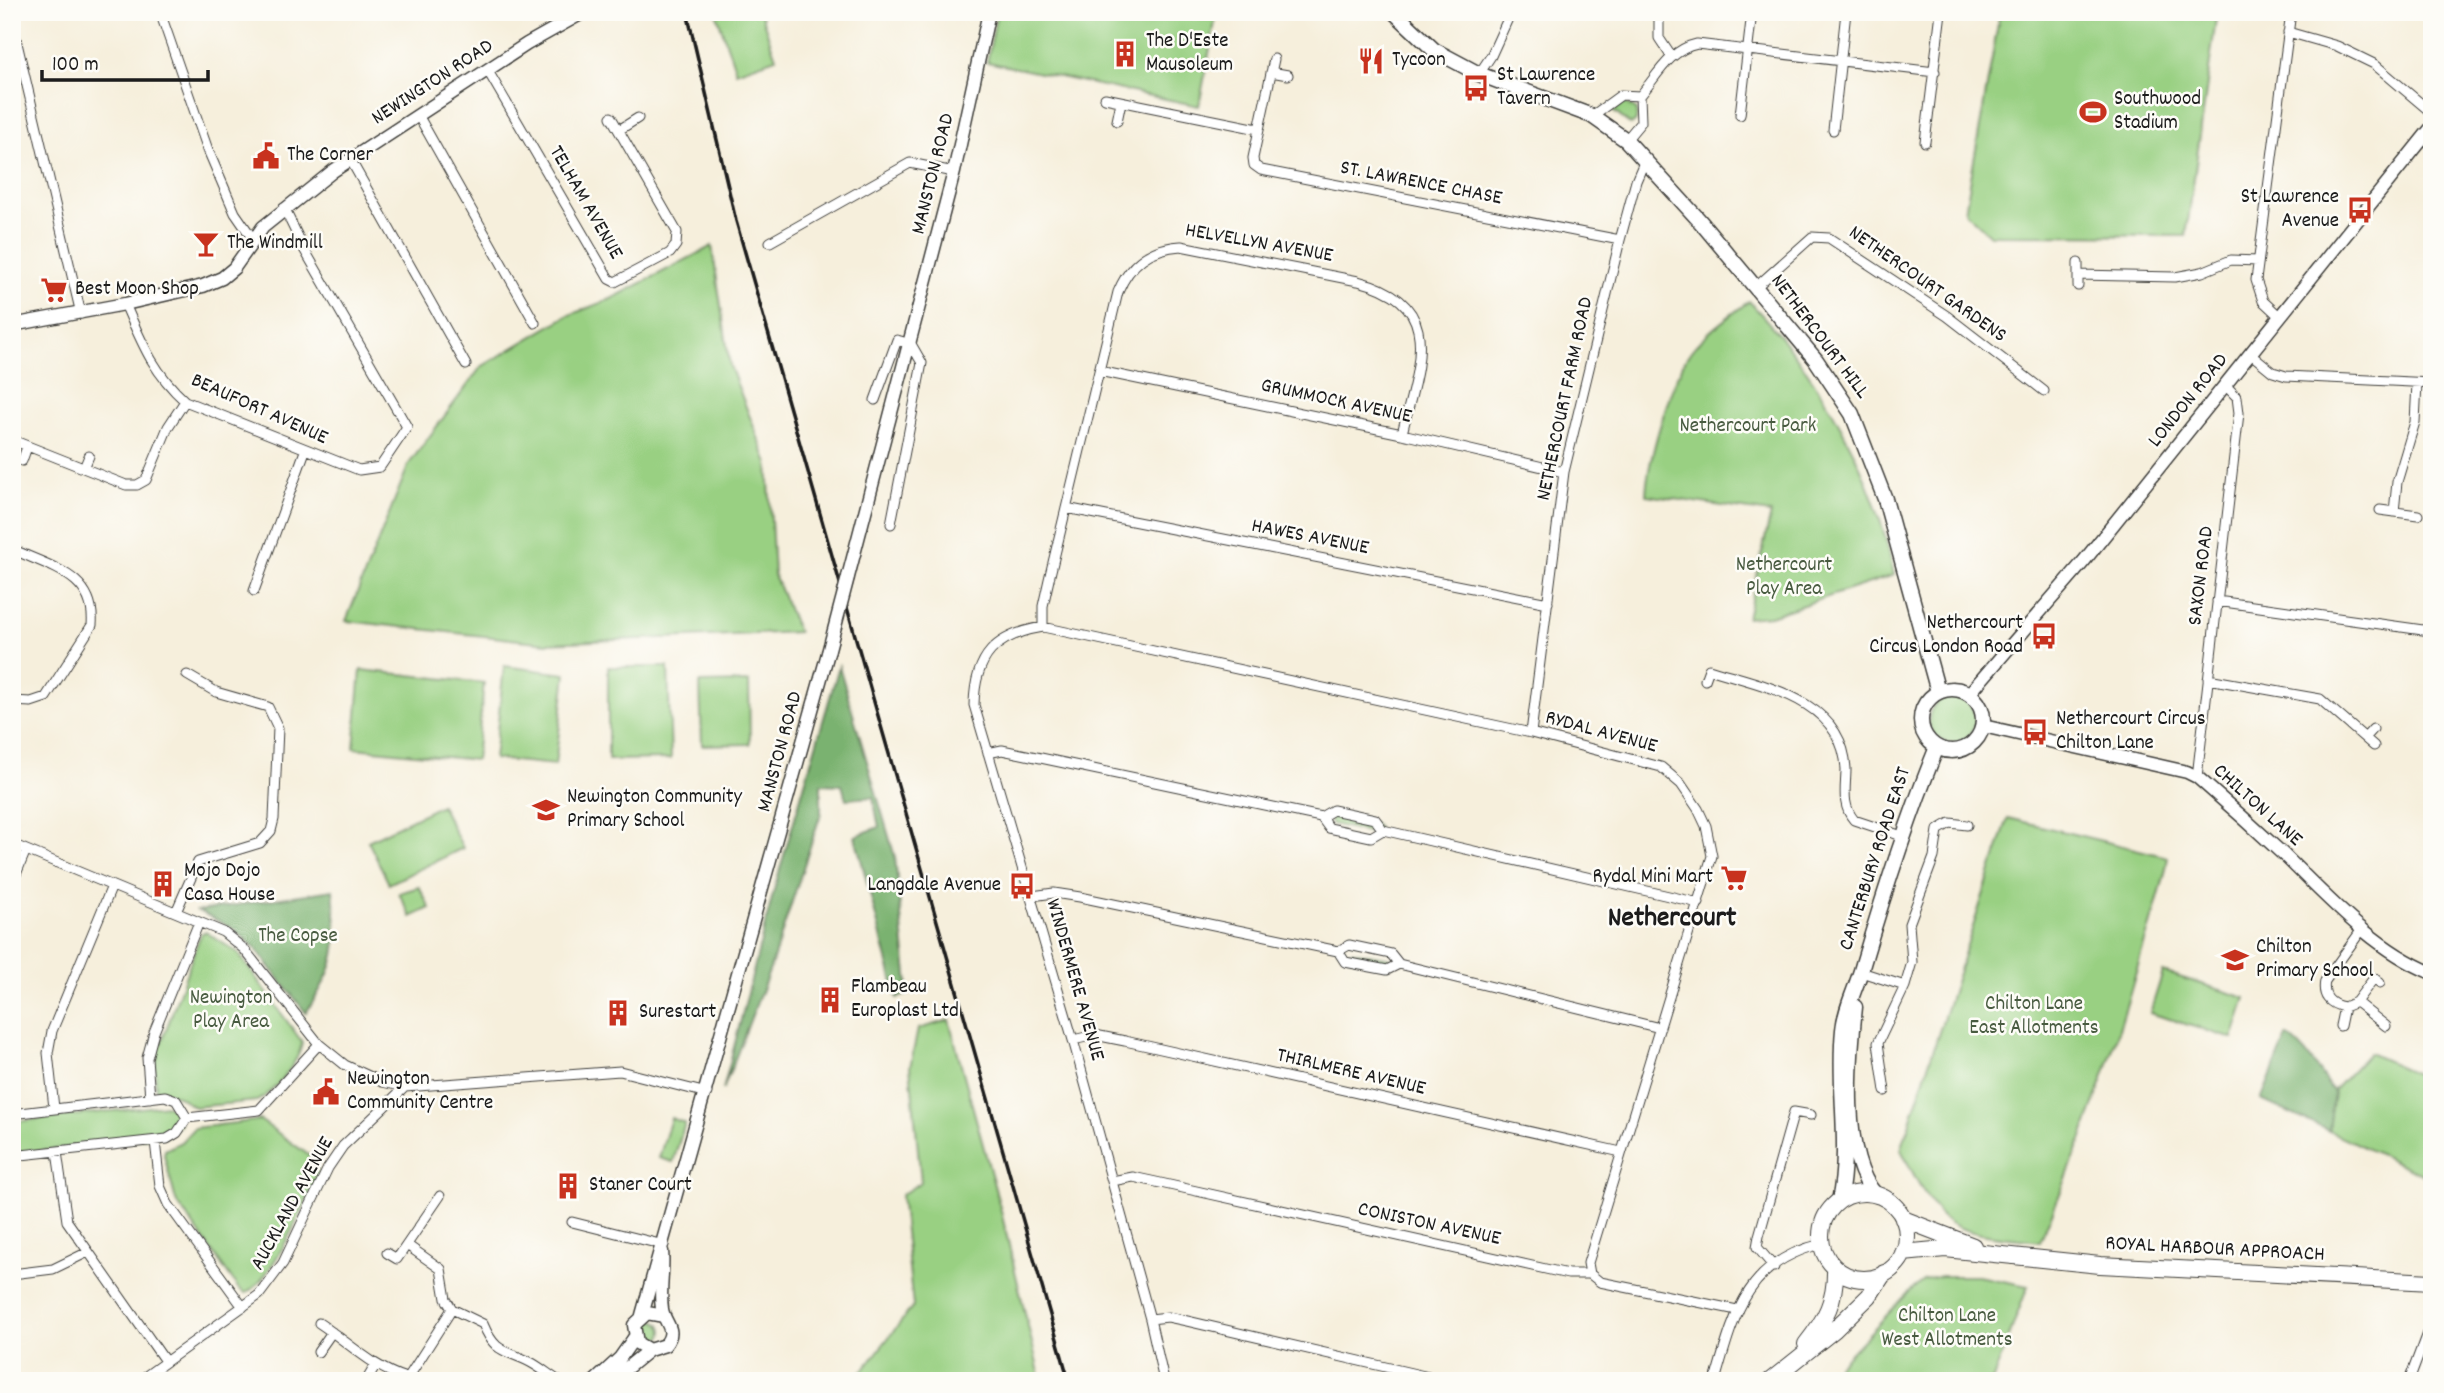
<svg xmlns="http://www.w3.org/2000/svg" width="2444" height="1393" font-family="Dekko,sans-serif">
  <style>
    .green { fill: #99d082; stroke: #5a764f; stroke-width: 2 }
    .forest { fill: #7ab270; stroke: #4b6746; stroke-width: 2 }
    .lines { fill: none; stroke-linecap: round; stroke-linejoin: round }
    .street-casing { stroke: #3d3c39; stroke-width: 11 }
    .secondary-casing { stroke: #3d3c39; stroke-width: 15 }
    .primary-casing { stroke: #3d3c39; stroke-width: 17 }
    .highway-casing { stroke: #3d3c39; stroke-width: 18 }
    .street { stroke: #fff; stroke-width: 9 }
    .secondary { stroke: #fff; stroke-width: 12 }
    .primary { stroke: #fff; stroke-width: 14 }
    .highway { stroke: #fff; stroke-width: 16 }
    .rail { stroke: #1c1c1c; stroke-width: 3.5 }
    .secondary-bridge-casing { stroke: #3d3c39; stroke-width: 15; stroke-linecap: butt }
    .secondary-bridge { stroke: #fff; stroke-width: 12 }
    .labels { text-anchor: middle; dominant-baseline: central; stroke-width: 5; stroke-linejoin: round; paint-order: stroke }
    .poi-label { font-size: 21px; fill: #1c1c1c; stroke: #fdfcf7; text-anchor: start }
    .street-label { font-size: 21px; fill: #1c1c1c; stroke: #fdfcf7 }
    .park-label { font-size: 21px; fill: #485b40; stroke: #fdfcf7 }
    .district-label { font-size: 28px; font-weight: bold; fill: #1c1c1c; stroke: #fdfcf7 }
  </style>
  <rect width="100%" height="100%" fill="#fdfcf7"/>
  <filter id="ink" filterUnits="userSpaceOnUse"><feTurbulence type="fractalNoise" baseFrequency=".0143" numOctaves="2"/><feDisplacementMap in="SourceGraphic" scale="14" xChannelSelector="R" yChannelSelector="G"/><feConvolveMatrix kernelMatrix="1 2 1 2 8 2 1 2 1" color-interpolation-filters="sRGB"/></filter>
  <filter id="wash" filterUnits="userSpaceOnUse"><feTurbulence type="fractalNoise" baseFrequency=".00686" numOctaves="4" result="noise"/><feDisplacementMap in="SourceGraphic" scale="28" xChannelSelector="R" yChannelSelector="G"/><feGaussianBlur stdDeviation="1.57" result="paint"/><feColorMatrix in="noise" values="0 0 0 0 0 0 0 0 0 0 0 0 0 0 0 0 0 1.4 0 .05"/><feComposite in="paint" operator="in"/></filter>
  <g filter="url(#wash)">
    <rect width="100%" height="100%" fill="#f6efdc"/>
    <path class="green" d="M716,12H760L776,58L736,72Z
      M997,12H1217L1199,106L987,62Z
      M2000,12H2217L2186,236L1990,235L1965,212Z
      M1625,103L1637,110L1636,121L1631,125L1613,111Z
      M712,246L730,366L768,463L774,575L798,632L547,643L346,621L409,464L481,367L567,316L611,299Z
      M1749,301C1821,377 1874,471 1894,575L1770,616L1747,618L1771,513L1646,495C1647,463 1672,376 1691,351C1706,332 1730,316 1749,301Z
      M504,666L566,674L555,765L494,759Z
      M608,667H668L671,759L608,760Z
      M361,670L484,683L476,760L354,748Z
      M749,682L750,744L702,745L700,683Z
      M1929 720a23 23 0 1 1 46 0a23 23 0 1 1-46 0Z
      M441,805L463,848L389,884L368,841Z
      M1334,815L1374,823L1378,828L1372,833L1331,824L1329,818Z
      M2008,818L2168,857C2163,890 2150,923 2141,955C2114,1052 2081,1148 2040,1241C2014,1238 1965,1237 1945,1219C1926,1201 1913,1173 1901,1150Z
      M419,887L430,908L411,917L399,893Z
      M206,932L238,953L302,1042C300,1061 274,1092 257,1101L194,1107L178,1096L156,1091L155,1068L159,1049L201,933Z
      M1352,951L1390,958L1392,963L1389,966L1350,958L1347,953Z
      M2163,972L2246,998L2233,1039L2150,1013Z
      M949,1020L1000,1207L1041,1381H855L913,1306L901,1195L921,1182L910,1067L918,1029Z
      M2369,1053L2432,1081V1179L2329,1131L2333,1091Z
      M167,1105L178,1112L180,1124L166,1136L12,1154V1122Z
      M671,1118L685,1123L673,1162L659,1158Z
      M260,1120L314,1159L318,1170C313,1193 267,1288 245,1293L238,1288L176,1201L164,1155L165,1150L181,1142L194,1128Z
      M1940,1276H1978L2028,1286L1992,1381H1833L1832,1372L1909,1292L1923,1281Z
      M641 1331a11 11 0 1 1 22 0a11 11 0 1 1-22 0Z"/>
    <path class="forest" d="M839,666L895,857L909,994L897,998L855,836L879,827L873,797L846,799L842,785L821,784V813L770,969L723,1090L775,886Z
      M333,890C339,951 339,961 306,1013L255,948L233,928L198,911Z
      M2287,1036C2308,1049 2318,1073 2334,1092L2329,1131L2261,1100Z"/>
  </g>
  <g filter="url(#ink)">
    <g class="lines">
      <g class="street-casing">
        <path id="street" d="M160,12L208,150L235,213L253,239
          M1659,12V38L1671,56
          M12,22L81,314
          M2288,32L2337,46L2374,64L2432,113
          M1274,59L1253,158L1254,165L1261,170L1620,240
          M488,71L609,279L615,282L670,253L676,245L677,232L611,117
          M1271,72L1288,75
          M1479,74L1491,56L1511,12
          M1640,96C1657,76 1669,50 1697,44L1935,72
          M1105,98L1258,129
          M418,115L535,323
          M1740,115L1752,12
          M1592,116L1621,95L1640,96
          M1117,121L1121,102
          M619,130L638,118
          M1833,130L1846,12
          M1626,140L1641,122L1640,96
          M1925,142L1941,12
          M350,159L466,365
          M770,242L910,163L954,172
          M2078,275L2175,277L2202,272L2231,260L2258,261
          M2078,286V263
          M1756,287L1812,237L1829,238L1947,316L2044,391
          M125,304C142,343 153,372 185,401L359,470L380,467L407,427L304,249L284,208
          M2279,316L2263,301L2256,280L2291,12
          M2251,354L2273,372L2286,376L2432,383
          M1099,371L1402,434L1564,472
          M875,400L897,340L911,344L922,363L891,524
          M15,441L126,485H137L146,480L168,427L185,401
          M22,461L27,447
          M84,468L89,456
          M1066,508L1548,603
          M2380,510L2418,515
          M2394,512L2397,482L2415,422L2417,383
          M12,549C50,567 96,575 92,625L46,697L31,702L12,701
          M254,591L305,451
          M2217,601L2430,631
          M1043,627V606L1050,575L1118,292C1130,263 1150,248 1181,246L1358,281C1448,304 1417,367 1402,434
          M2208,679L2320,699L2374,746
          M1705,680L1709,669C1763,686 1843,699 1846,769C1846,787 1841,805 1854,820L1902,836
          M1531,733L1564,472L1620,240L1636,181L1645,160
          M2365,738L2373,729
          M988,753L1002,750L1036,757L1321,817
          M2197,777L2239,413L2237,397L2225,385
          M1383,830L1375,819L1333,810L1321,817L1329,828L1371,837L1383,830L1699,903
          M12,844L223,932L244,949L319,1044L345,1065L382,1082L405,1087L620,1071L707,1093
          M12,884L26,850
          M1032,896L1054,893L1080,897L1338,951L1349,945L1391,954L1399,964L1387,970L1345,962L1338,951
          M176,912L198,862L260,843L271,831L274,819L278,728L268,707L216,692L187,675
          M2363,928L2325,981C2322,996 2329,1004 2344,1007L2356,1002L2374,978L2380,983
          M1399,964L1660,1028
          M1861,972L1905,986
          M2356,1002L2386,1026
          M2340,1026L2344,1007
          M1073,1040L1095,1035L1125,1041L1621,1152
          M1885,1091L1878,1043L1905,986L1912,962L1909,924L1934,857L1938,830L1950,823L1967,825
          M150,1098L147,1058L154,1032L199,922
          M54,1108L48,1053L52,1031L112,886
          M12,1114L165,1096L176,1100L187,1118L177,1133L167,1139L12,1156
          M187,1118L259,1110L319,1044
          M155,1141L160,1186L168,1204L243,1307
          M57,1152L67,1221L165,1361
          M1112,1181L1133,1177L1156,1182L1568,1274H1590L1600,1282L1737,1310
          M572,1222L664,1245
          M407,1245L441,1269L446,1299L452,1309
          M387,1253L397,1259L440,1196
          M1774,1267L1757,1247L1759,1236L1794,1112L1811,1115
          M12,1274L53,1269L88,1252
          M1150,1319L1168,1317L1187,1321L1446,1381
          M319,1323C348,1342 373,1368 406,1378
          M318,1352L332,1332
          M139,1381L259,1295L283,1263L328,1168L343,1146L405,1087
          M366,1381L375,1366
          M406,1381L452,1309L483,1324C496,1355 505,1349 530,1362C540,1367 549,1375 559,1381
          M1164,1381L1150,1319L1073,1040L974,705C975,656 995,635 1043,627L1531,733L1661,767L1681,784L1698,809L1706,826L1712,856L1588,1263L1590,1274
          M1715,1381C1734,1315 1746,1261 1822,1244
          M2409,1381L2432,1320"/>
      </g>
      <g class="secondary-casing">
        <path id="secondary" d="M12,325L125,304L203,286L222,278L234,268L263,227L333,171L527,44L584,12
          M848,577L954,172L989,12
          M1969,694L2084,561L2432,127
          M1983,726L2187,772L2197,777C2227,803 2256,829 2285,856C2329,899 2374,949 2432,973
          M642,1315L828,653
          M649,1350L637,1343L634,1325L647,1313L664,1316
          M595,1381L620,1358L634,1338
          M611,1381L649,1350L665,1345C678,1329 664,1324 662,1309C659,1290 664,1270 662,1251"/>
      </g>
      <g class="primary-casing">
        <path id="primary" d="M1394,12L1434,50L1479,74L1592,116L1626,140L1699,220L1816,360L1852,414L1885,499L1938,692
          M1921 720a31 31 0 1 1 62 0a31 31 0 1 1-62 0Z
          M1855,1007C1850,1056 1840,1156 1876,1195
          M1839,1201C1851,1145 1837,1087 1843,1030C1845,1007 1857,987 1863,964C1885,890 1908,818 1937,747"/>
      </g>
      <g class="highway-casing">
        <path id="highway" d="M1821 1236a43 43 0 1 1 86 0a43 43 0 1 1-86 0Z
          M1903,1219L1973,1246
          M1903,1253L1945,1249L2100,1265L2432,1282
          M1806,1344C1826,1319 1836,1300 1835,1268
          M1770,1381L1834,1330L1869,1296L1884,1273"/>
      </g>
      <use href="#street" class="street"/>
      <use href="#secondary" class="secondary"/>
      <use href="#primary" class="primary"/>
      <use href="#highway" class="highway"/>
      <path class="rail" d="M687,12L736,221L1069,1381"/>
      <g class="secondary-bridge-casing">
        <path id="secondary-bridge" d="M828,653L848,577"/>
      </g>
      <use href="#secondary-bridge" class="secondary-bridge"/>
    </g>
  </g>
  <defs>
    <g id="building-bare" transform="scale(2.1)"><path d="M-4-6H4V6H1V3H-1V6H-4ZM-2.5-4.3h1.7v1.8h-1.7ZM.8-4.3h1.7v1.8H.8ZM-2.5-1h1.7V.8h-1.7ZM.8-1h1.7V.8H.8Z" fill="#c8321e" stroke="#fdfcf7" stroke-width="2.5" paint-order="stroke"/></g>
    <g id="restaurant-bare" transform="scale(2.1)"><path d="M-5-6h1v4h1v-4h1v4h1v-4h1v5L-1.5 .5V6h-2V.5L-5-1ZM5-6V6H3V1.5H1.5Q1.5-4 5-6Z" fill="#c8321e" stroke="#fdfcf7" stroke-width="2.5" paint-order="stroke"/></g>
    <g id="bus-bare" transform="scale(2.1)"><path d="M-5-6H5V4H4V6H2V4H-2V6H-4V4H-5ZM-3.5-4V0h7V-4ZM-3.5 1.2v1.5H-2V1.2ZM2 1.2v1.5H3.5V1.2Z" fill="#c8321e" stroke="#fdfcf7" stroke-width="2.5" paint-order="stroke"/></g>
    <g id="stadium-bare" transform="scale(2.1)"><path d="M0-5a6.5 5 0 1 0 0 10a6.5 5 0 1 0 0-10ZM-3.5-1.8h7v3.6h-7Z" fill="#c8321e" stroke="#fdfcf7" stroke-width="2.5" paint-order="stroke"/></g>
    <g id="civic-bare" transform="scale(2.1)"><path d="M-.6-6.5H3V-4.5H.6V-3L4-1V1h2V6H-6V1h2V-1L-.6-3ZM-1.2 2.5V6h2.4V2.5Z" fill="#c8321e" stroke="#fdfcf7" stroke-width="2.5" paint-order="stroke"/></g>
    <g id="bar-bare" transform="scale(2.1)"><path d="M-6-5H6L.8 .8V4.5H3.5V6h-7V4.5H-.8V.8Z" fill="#c8321e" stroke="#fdfcf7" stroke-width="2.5" paint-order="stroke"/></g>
    <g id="supermarket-bare" transform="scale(2.1)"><path d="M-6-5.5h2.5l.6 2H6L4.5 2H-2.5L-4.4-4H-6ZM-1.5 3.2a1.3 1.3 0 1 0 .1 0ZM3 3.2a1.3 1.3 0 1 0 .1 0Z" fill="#c8321e" stroke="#fdfcf7" stroke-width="2.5" paint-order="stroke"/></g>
    <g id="school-bare" transform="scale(2.1)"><path d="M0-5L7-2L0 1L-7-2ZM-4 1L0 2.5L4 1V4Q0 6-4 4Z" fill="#c8321e" stroke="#fdfcf7" stroke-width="2.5" paint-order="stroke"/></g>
  </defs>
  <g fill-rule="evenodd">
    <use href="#building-bare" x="1125" y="54"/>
    <use href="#restaurant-bare" x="1371" y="61"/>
    <use href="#bus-bare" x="1476" y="88"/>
    <use href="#stadium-bare" x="2093" y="112"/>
    <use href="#civic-bare" x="266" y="156"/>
    <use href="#bus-bare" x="2360" y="210"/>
    <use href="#bar-bare" x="206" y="244"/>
    <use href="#supermarket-bare" x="54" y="290"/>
    <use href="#bus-bare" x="2044" y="636"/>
    <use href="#bus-bare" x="2035" y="732"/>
    <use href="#school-bare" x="546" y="810"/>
    <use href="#supermarket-bare" x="1734" y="878"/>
    <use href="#building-bare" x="163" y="884"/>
    <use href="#bus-bare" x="1022" y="886"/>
    <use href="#school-bare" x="2235" y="960"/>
    <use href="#building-bare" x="830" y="1000"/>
    <use href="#building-bare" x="618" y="1013"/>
    <use href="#civic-bare" x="326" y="1092"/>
    <use href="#building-bare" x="568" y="1186"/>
  </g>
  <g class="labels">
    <g class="poi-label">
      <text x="1146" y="42">The D'Este<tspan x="1146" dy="24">Mausoleum</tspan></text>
      <text x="1392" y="61">Tycoon</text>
      <text x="1497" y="76">St Lawrence<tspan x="1497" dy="24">Tavern</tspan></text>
      <text x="2114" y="100">Southwood<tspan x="2114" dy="24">Stadium</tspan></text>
      <text x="287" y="156">The Corner</text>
      <text x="2339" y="198" text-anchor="end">St Lawrence<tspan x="2339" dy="24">Avenue</tspan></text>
      <text x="227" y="244">The Windmill</text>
      <text x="75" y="290">Best Moon Shop</text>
      <text x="2023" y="624" text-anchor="end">Nethercourt<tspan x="2023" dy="24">Circus London Road</tspan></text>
      <text x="2056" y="720">Nethercourt Circus<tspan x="2056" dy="24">Chilton Lane</tspan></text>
      <text x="567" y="798">Newington Community<tspan x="567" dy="24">Primary School</tspan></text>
      <text x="184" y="872">Mojo Dojo<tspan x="184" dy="24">Casa House</tspan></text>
      <text x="1713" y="878" text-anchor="end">Rydal Mini Mart</text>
      <text x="1001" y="886" text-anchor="end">Langdale Avenue</text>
      <text x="2256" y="948">Chilton<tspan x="2256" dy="24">Primary School</tspan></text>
      <text x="851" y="988">Flambeau<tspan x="851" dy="24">Europlast Ltd</tspan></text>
      <text x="639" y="1013">Surestart</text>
      <text x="347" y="1080">Newington<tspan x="347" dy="24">Community Centre</tspan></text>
      <text x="589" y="1186">Staner Court</text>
    </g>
    <g class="street-label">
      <text transform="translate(433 83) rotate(-33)">NEWINGTON ROAD</text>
      <text transform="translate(934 174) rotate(-76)">MANSTON ROAD</text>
      <text transform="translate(1421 184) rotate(11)">ST. LAWRENCE CHASE</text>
      <text transform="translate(585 203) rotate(60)">TELHAM AVENUE</text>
      <text transform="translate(1259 244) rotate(10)">HELVELLYN AVENUE</text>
      <text transform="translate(1927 285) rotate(35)">NETHERCOURT GARDENS</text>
      <text transform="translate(1819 337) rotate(53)">NETHERCOURT HILL</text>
      <text transform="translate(1566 399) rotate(-78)">NETHERCOURT FARM ROAD</text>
      <text transform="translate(2189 401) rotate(-51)">LONDON ROAD</text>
      <text transform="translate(1336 402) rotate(12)">GRUMMOCK AVENUE</text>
      <text transform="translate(259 410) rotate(24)">BEAUFORT AVENUE</text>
      <text transform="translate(1310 538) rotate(11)">HAWES AVENUE</text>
      <text transform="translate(2202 576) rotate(-83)">SAXON ROAD</text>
      <text transform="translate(1601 733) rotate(15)">RYDAL AVENUE</text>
      <text transform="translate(781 752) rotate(-75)">MANSTON ROAD</text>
      <text transform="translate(2257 806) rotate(42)">CHILTON LANE</text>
      <text transform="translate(1876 859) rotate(-72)">CANTERBURY ROAD EAST</text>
      <text transform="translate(1074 980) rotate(74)">WINDERMERE AVENUE</text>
      <text transform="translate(1351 1073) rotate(13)">THIRLMERE AVENUE</text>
      <text transform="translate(293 1204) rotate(-61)">AUCKLAND AVENUE</text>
      <text transform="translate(1429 1225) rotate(12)">CONISTON AVENUE</text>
      <text transform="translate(2215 1250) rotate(3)">ROYAL HARBOUR APPROACH</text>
    </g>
    <g class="park-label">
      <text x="1748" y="427">Nethercourt Park</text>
      <text x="1784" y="566">Nethercourt<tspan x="1784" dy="24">Play Area</tspan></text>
      <text x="298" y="937">The Copse</text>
      <text x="231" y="999">Newington<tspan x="231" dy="24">Play Area</tspan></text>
      <text x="2034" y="1005">Chilton Lane<tspan x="2034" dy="24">East Allotments</tspan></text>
      <text x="1947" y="1317">Chilton Lane<tspan x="1947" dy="24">West Allotments</tspan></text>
    </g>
    <g class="district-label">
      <text x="1672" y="920">Nethercourt</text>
    </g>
  </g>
  <rect width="2444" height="1393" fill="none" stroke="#fdfcf7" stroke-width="42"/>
  <path d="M42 70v10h166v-10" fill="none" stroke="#1c1c1c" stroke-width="3.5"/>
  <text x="52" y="70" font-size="21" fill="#1c1c1c" stroke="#fdfcf7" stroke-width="5" paint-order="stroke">100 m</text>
</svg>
